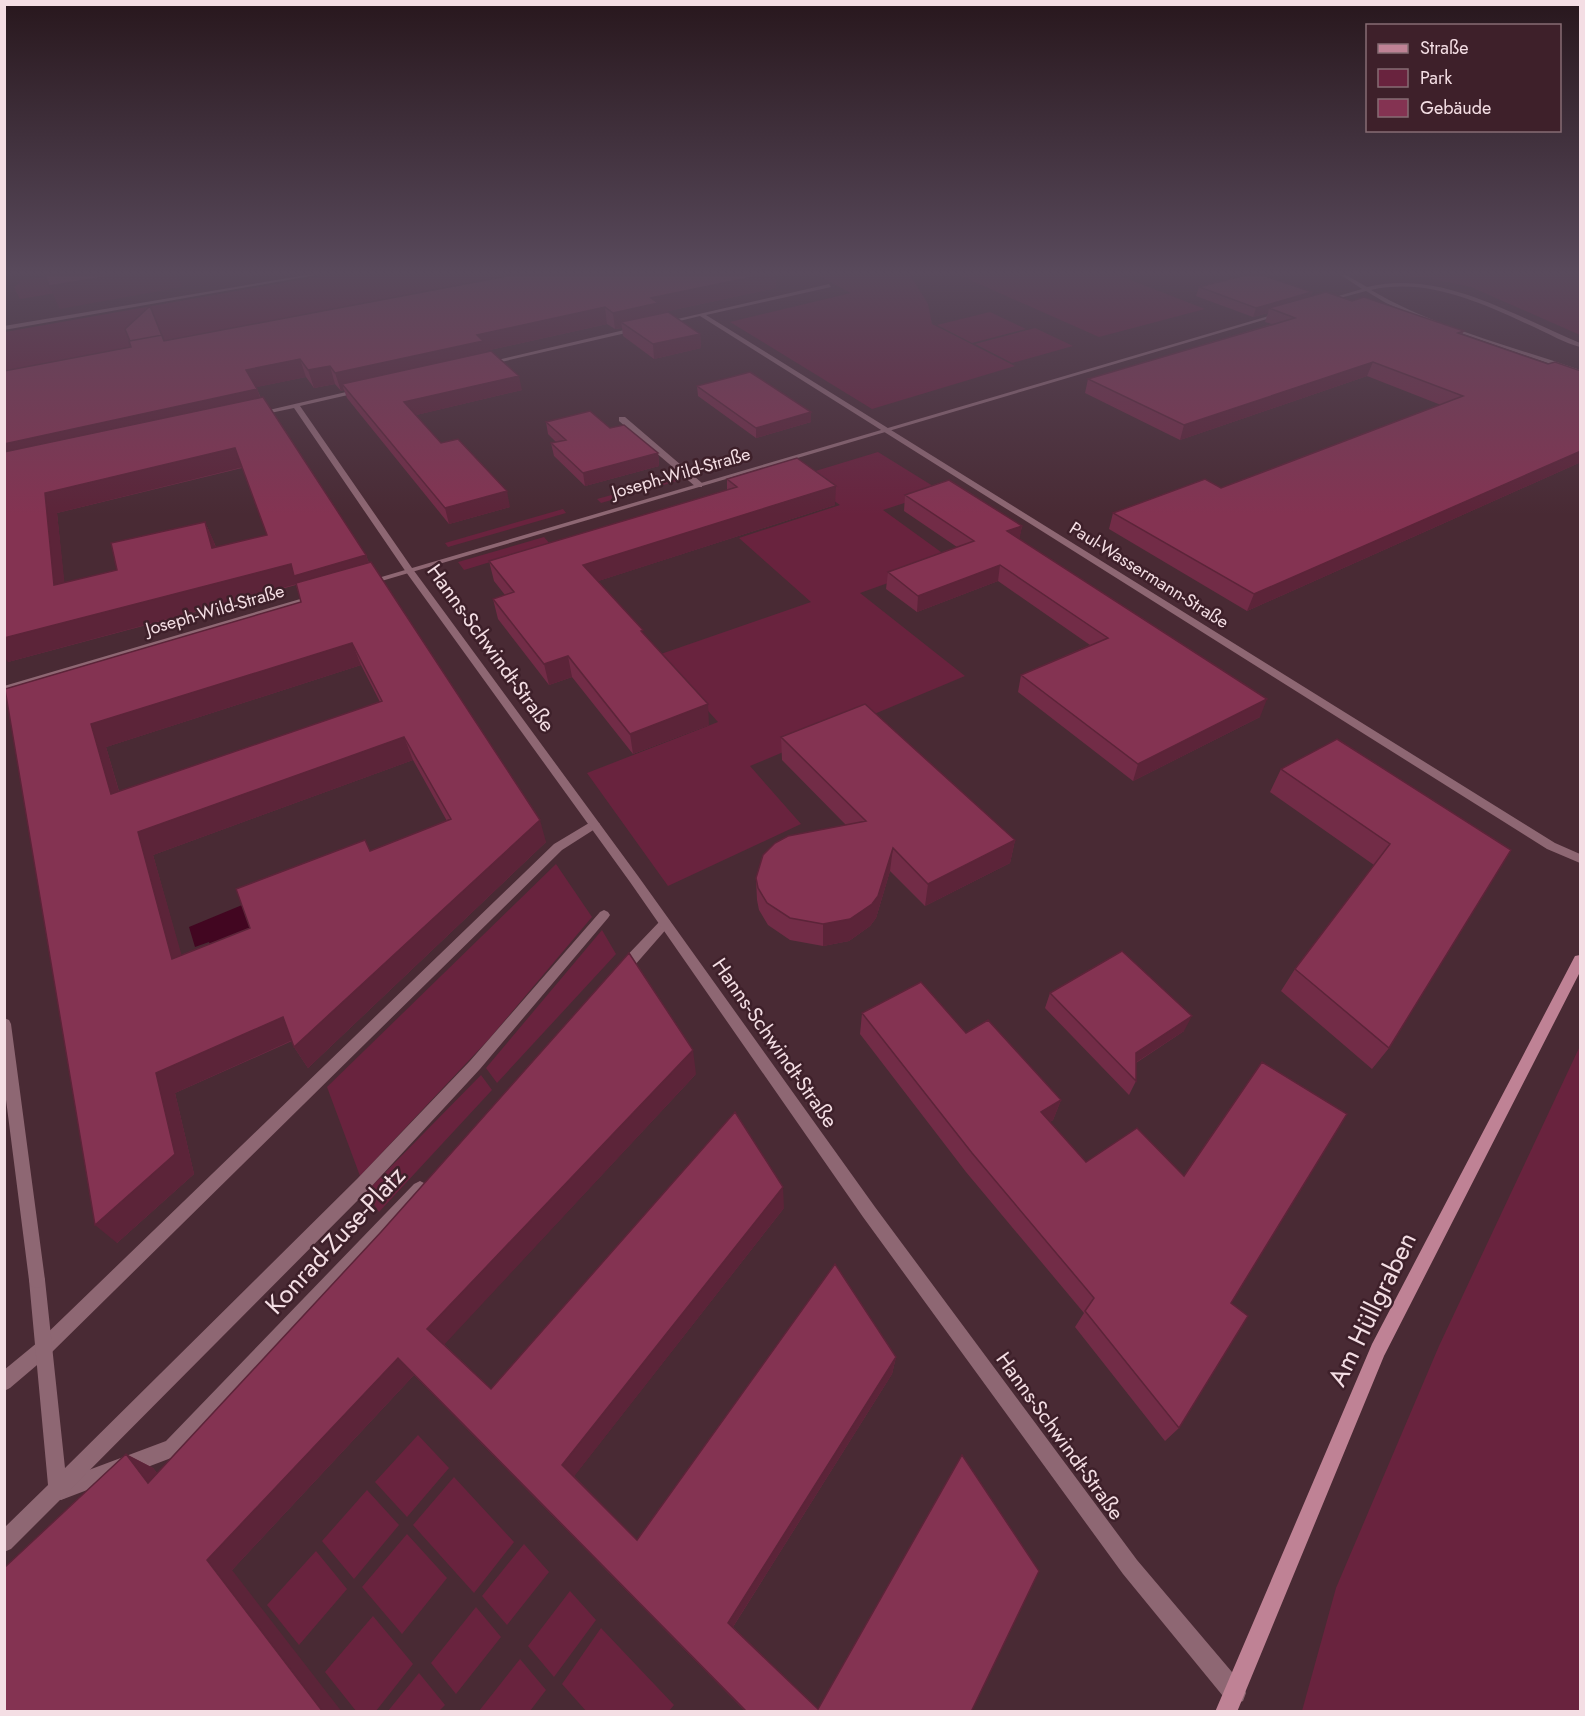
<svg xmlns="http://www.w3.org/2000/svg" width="1585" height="1716" font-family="Jost,sans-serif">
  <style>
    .green { fill: #69233e }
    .water { fill: #420621 }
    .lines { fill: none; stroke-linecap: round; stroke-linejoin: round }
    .service { fill: #8e6773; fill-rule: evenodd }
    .pedestrian { fill: #8e6773; fill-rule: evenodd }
    .minor { fill: #8e6773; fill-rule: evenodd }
    .tertiary { fill: #8e6773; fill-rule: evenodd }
    .secondary { fill: #bf8295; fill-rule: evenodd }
    .wall { fill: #722c47; fill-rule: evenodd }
    .shaded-wall { fill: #5c2439 }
    .building { fill: #843352; stroke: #5c2439; stroke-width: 1.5; fill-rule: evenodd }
    .labels { text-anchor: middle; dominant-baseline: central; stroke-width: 5; stroke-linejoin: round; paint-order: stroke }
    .far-street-label { font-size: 18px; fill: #f4dee4; stroke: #3e202a }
    .street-label { font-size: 21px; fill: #f4dee4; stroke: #3e202a }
    .near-street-label { font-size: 26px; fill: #f4dee4; stroke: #3e202a }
  </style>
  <rect width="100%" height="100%" fill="#492a34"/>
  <path class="green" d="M55,275L123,282L20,299L14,287L21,282L15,281Z
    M327,275H541L5,378V332Z
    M817,275H910L928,304L932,324L1015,366L872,409L730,322L851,293Z
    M959,275H1118L1205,309L1099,337Z
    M1386,275H1580V335L1471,287L1428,278Z
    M990,312L1026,329L972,343L937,325Z
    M1035,328L1073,346L1012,363L975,344Z
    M878,452L941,491L883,510L952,560L860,593L965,676L750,766L801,824L668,886L587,773L718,722L658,655L811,602L739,538L840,505L799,476Z
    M677,477L681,480L601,503L597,499Z
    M563,509L566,513L448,547L445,543Z
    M544,537L550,544L464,570L458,562Z
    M556,864L592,917L489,1039L360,1176L327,1087Z
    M602,930L616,954L497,1083L486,1068Z
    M1580,1046V1711H1302L1336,1588L1439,1346Z
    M481,1075L492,1090L379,1212L366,1192Z
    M418,1435L449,1468L407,1517L375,1482Z
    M454,1477L514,1542L474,1593L413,1525Z
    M367,1490L399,1525L354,1579L322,1541Z
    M407,1534L447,1578L402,1634L362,1587Z
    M524,1544L549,1572L507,1625L482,1596Z
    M316,1551L347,1589L299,1645L267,1605Z
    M570,1591L596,1620L554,1677L528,1646Z
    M476,1607L501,1637L456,1694L431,1663Z
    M373,1616L413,1664L376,1711H356L325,1672Z
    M601,1628L674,1705L669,1711H586L562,1684Z
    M520,1659L546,1690L530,1711H479Z
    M419,1673L445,1705L439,1711H388Z"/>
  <path class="water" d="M286,887L264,951L218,970L209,942L195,947L189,927Z"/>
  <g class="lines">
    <path class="service" d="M619,417H625L702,483V487H696L619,421Z
      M594,820L600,824L598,827L562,850L50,1354L10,1388L4,1391V1370L38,1342L554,844Z
      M665,918L669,920L671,923L669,926L628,973L623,974L618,973L616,969L618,965L661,920Z
      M420,1181L426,1184L428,1189L426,1194L179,1455L61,1500L54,1497L51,1490L54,1483L166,1441L414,1184Z"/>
    <path class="pedestrian" d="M604,910L608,912L610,915L608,918L480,1069L369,1189L67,1493L65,1498L60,1500L11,1549L4,1552V1528L48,1485L29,1280L31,1274L37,1272L43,1274L45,1280L65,1468L357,1179L470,1061L600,912Z"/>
    <path class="minor" d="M306,275H316L4,330V326Z
      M829,284L831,287L706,315L1555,843L1580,854V863L1547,849L700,316L663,325L660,323Z
      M637,327L639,330L488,365L485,363Z
      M359,389L361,390V392L300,406L412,568L638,876L875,1207L1137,1560L1243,1685L1246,1693L1243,1701L1235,1704L1227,1701L1123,1574L863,1217L630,882L406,572L294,408L256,416L252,414Z
      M4,1018L9,1020L11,1024L45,1280L43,1286L37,1288L31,1286L29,1280L4,1084Z"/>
    <path class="tertiary" d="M1341,275H1346L1367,287C1442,269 1514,316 1580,343V347C1565,343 1549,334 1534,327C1483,304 1429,277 1371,290C1434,327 1511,346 1580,370V374L1432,323L1386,303L1366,291L1325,302V300L1362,289Z
      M1279,313L1284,314L368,585L365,586L361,583Z
      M314,595L319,598L317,600L4,692V686Z"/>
    <path class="secondary" d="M1580,955V972L1384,1356L1237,1712H1215L1372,1344L1575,956Z"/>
  </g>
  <path class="wall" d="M1199,287L1312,292L1311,296L1352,301L1464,331L1462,335L1548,364L1581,371V462L1247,611L1109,529L1113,513L1221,488L1441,405L1367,376L1180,440L1085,393L1088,379L1272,324L1265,322L1268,313L1253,317L1196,296Z
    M776,288L659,313L700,334L701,348L654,359L623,336L622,328L615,329L607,324L485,351L522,390L416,415L441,443L510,507L449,524L347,398L344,390L341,391L335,384L314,388L306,377L256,387L261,398L366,555L369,563L546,842L308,1068L294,1047L292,1041L175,1093L194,1174L117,1243L5,689L301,602L296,585L8,662L4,371L131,347L130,341H164ZM242,468L267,535L216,547L205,522L117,570L64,583L57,513ZM361,665L380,702L119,791L106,747ZM413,760L447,821L370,851L250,928L181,955L153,855Z
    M697,386L811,412V422L756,438L698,396Z
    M546,422L610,428L658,453L659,466L585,486L554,456L551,443L556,442L548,434Z
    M727,479L835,505L598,581L644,634L709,725L633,754L572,677L549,685L498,619L493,599L505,595L494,581L489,561L727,490Z
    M905,495L1022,526L1019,539L1260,717L1133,781L1018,692L1021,675L1090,645L998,581L917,612L886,589L888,572L957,547L904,511Z
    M781,737L1015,840L1010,863L925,906L890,871L876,918L870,926L849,941L823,946L790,940L768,925L759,910L757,900L756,878L846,825L782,760Z
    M1281,769L1511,850L1389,1048L1372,1069L1281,991L1295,969L1374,865L1270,792Z
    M1050,993L1184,1031L1136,1063V1081L1129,1095L1045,1008Z
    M862,1013L966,1033L1061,1100L1053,1120L1050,1122L1086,1162L1231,1303L1179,1428L1165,1441L1075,1327L1084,1313L966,1172L860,1034Z
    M696,1074L444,1344L491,1389L784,1208L574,1476L637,1540L896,1357L892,1374L733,1627L818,1709L971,1712H746L414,1375L232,1570L126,1454L153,1468L157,1473Z"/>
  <path class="shaded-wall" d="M116,275H177L182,287L60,309L49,286Z
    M241,275H261L242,278Z
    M762,275H776V288L659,313L660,319L621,322L622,328L615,329L613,313L651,298Z
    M1312,292L1309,301L1269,308L1268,313L1253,317L1256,308Z
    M605,307L607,324L485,351L487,358L342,384L344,390L341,391L335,373L477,335Z
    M700,334L701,348L654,359L653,344Z
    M300,359L306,377L253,388L246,370Z
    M1373,362L1367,376L1180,440L1184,425Z
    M330,366L335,384L314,388L308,370Z
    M519,376L522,390L408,417L404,402Z
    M257,389L264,408L4,466V444Z
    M811,412V422L756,438V428Z
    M235,448L243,467L57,513L67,606L54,585L45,493Z
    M1581,451V462L1247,611L1254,594Z
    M658,453L659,466L585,486L583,473Z
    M836,486L835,505L586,585L583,565Z
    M507,491L510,507L449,524L445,508Z
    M205,522L214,542L221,568L212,548Z
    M1022,526L1019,542L1007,531Z
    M366,555L373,575L297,584L8,662L4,657V638L291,564Z
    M1000,565L998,581L917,612L918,596Z
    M352,643L361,665L106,747L126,816L111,794L91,724Z
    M568,656L572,677L549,685L544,664Z
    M1267,699L1260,717L1133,781L1138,764Z
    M708,704L709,725L633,754L630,734Z
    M404,737L413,760L153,855L189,981L172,959L138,832Z
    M540,820L546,842L308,1068L294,1047Z
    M1015,840L1010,863L925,906L928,884Z
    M893,848L890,871L876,918L870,926L849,941L823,946V924Z
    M1192,1016L1184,1031L1129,1067L1136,1053Z
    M283,1017L297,1038L175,1093L194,1174L117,1243L95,1225L156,1073Z
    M693,1050L696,1074L442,1347L427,1329Z
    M1061,1100L1053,1120L1034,1132L1041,1112Z
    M783,1187L784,1208L572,1479L562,1465Z
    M896,1357L892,1374L731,1630L728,1623Z
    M398,1358L414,1375L232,1570L342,1712H323L207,1560Z
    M126,1454L153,1468L175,1496L148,1483Z"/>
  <path class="building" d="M45,275H116L49,286Z
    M512,275H762L651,298L658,303L613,313L605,307L477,335L483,341L335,373L330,366L308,370L300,359L246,370L257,389L4,444V371L131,347L129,341L162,335L164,341Z
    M1246,275H1262L1312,292L1256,308L1199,287Z
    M1326,292L1352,301L1364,297L1464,331L1458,333L1548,364L1555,362L1581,371V451L1254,594L1113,513L1205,479L1221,488L1463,396L1373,362L1184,425L1088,379L1295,318L1269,308Z
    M150,306L164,341L162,335L130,341L125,329Z
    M668,312L700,334L653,344L621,322Z
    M491,351L519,376L404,402L441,443L458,439L507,491L445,508L342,384Z
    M750,372L811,412L756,428L697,386Z
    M263,397L366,555L294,576L291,564L4,638V452ZM235,448L267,535L212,548L205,522L111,543L117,570L54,585L45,493Z
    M590,411L610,428L624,425L658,453L583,473L551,443L566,440L546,422Z
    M797,458L836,486L583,565L643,630L641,631L708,704L630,734L568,656L544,664L493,599L514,592L489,561L737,487L727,479Z
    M949,480L1022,526L1007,531L1267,699L1138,764L1021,675L1108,638L1000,565L918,596L888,572L974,541L905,495Z
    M371,562L540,820L294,1047L283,1017L156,1073L175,1154L95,1225L5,689L301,602L296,583ZM352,643L382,701L111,794L91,724ZM404,737L451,819L370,851L365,840L236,889L250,928L172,959L138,832Z
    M865,704L1015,840L928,884L893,848L878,896L872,904L850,919L823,924L790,918L767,903L758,888L756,878L763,855L775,843L788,836L866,821L781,737Z
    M1337,739L1511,850L1389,1048L1295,969L1390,844L1281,769Z
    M1122,951L1192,1016L1136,1053V1081L1050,993Z
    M629,953L693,1050L427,1329L491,1389L735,1112L783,1187L562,1465L637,1540L835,1264L896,1357L728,1623L818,1709L962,1455L1039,1571L971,1712H747L398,1358L207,1560L323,1712H4V1568L126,1454L148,1483L381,1232Z
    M921,982L966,1033L988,1020L1061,1100L1041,1112L1086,1162L1137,1128L1184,1176L1262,1062L1347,1114L1231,1303L1248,1316L1179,1428L1085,1311L1094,1298L972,1153L862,1013Z"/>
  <linearGradient id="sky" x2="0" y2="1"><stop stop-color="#28171d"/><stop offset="0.53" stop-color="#594a5c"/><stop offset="1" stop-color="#594a5c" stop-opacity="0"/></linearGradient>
  <rect width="1585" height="515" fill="url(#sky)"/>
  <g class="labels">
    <g class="far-street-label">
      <text transform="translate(681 473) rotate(-16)">Joseph-Wild-Straße</text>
      <text transform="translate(1149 575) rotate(32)">Paul-Wassermann-Straße</text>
      <text transform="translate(215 610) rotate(-16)">Joseph-Wild-Straße</text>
    </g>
    <g class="street-label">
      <text transform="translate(491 648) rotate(54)">Hanns-Schwindt-Straße</text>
      <text transform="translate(775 1043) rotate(55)">Hanns-Schwindt-Straße</text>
      <text transform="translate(1060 1436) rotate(54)">Hanns-Schwindt-Straße</text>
    </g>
    <g class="near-street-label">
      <text transform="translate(335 1240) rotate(-47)">Konrad-Zuse-Platz</text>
      <text transform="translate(1372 1309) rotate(-64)">Am Hüllgraben</text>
    </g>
  </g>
  <rect width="1585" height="1716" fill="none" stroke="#f4dee4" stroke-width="12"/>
  <rect x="1366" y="24" width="195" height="108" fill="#3e202a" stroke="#876c74" stroke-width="1.5"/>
  <rect x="1378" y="44" width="30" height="9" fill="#bf8295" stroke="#876c74" stroke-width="1.5"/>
  <text x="1420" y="54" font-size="18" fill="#f4dee4">Straße</text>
  <rect x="1378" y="69" width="30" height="18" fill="#69233e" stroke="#876c74" stroke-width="1.5"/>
  <text x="1420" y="84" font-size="18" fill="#f4dee4">Park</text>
  <rect x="1378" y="99" width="30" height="18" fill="#843352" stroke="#876c74" stroke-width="1.5"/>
  <text x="1420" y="114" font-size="18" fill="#f4dee4">Gebäude</text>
</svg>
